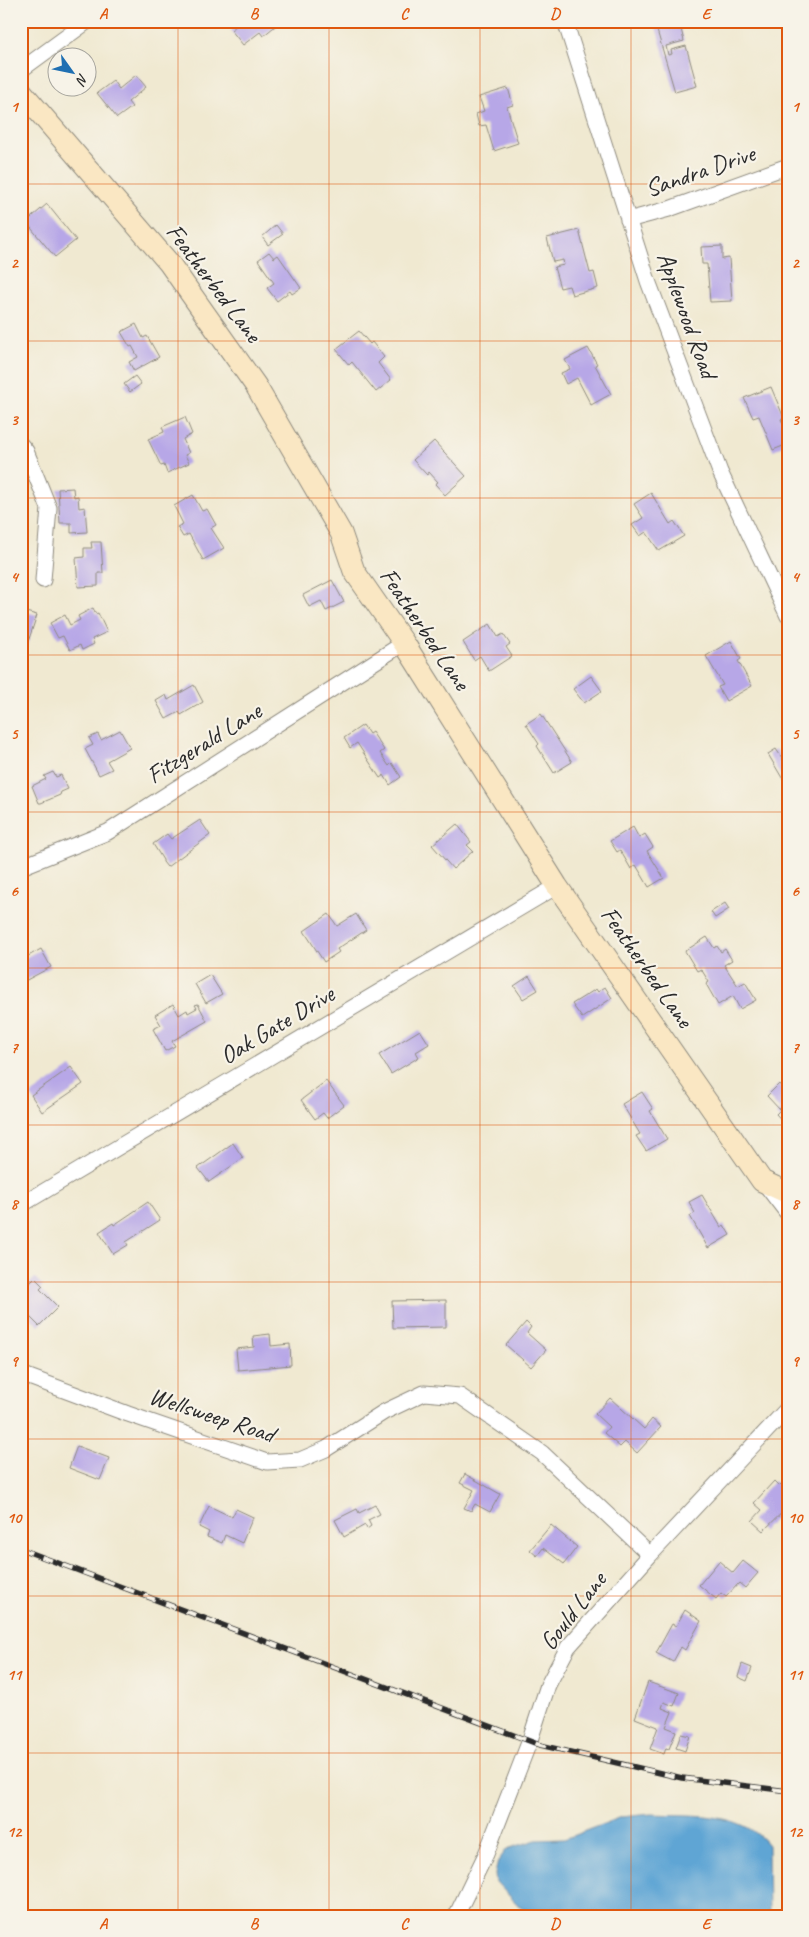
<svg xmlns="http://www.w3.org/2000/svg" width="809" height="1937" font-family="Caveat,sans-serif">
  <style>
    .water { fill: #5ea5d4; stroke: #446880 }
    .building { fill: #b7a7e7 }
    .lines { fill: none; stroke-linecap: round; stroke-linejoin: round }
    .street-casing { stroke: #8e8a7e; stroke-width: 17 }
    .secondary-casing { stroke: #8e8a7e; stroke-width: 23 }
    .street { stroke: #fff; stroke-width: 15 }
    .secondary { stroke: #fae7c3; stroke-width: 21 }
    .rail-casing { stroke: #2b2b2b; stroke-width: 5.5 }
    .rail { stroke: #f7f3e8; stroke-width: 4; stroke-dasharray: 11; stroke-linecap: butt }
    .grid { fill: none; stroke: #df570e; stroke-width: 1; stroke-opacity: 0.55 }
    .labels { text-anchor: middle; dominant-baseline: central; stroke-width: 4.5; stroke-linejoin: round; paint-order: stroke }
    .street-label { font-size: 25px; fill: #2b2b2b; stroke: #f7f3e8 }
    .neatline { fill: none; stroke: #df570e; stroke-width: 2 }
    .grid-label { font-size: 16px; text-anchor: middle; font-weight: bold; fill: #df570e }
  </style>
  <rect width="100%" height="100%" fill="#f7f3e8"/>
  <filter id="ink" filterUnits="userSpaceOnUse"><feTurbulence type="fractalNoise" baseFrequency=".02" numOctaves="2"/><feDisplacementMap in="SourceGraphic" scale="10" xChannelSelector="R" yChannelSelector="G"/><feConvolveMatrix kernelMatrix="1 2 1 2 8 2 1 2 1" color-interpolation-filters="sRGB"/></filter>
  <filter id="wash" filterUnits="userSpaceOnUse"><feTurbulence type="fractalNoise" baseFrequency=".0096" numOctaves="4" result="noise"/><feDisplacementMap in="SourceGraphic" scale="20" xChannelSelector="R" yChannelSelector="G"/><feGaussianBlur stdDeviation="1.12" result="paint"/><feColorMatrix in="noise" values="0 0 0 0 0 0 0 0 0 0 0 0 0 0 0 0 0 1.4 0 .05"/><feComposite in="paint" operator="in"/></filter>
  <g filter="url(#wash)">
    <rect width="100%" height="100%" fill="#f0e9d1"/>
    <path class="water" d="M651,1814C690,1816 741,1810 768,1845L769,1916H537L518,1905L496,1882L495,1874L498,1861L507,1849L536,1840L564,1839L622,1817Z"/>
    <g id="blocks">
      <path class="building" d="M242,21H277L279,23L263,36L260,32L243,45L231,30Z
        M674,21H679L684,41L666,46L668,55L672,54L671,50L686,46L697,86L675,92L656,27Z
        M136,75L146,87L128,102L132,107L117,118L97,93L113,81L119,89Z
        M508,88L513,105L507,107L518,143L494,151L486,125L479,126L476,114L484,111L479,97Z
        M47,204L76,240L55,257L26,222Z
        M276,225L283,234L268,245L262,237Z
        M579,230L590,273L594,272L598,288L572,295L569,286L560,288L554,267L564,265L563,260L553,262L547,238Z
        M722,246V259L729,258L732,301L710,302L707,264H702L701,247Z
        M269,252L274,258L278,255L301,288L292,294L290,291L277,301L267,288L274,283L258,260Z
        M136,324L143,338L147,336L159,357L134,371L129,362L138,357L132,346L130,347L121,332Z
        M359,331L370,344L372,342L384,357L378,363L391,380L376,392L352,362L349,365L336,349Z
        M588,348L597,364L595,365L611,394L591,405L577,378L566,384L561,373L570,369L565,360Z
        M135,376L141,384L130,392L124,384Z
        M771,387L784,418L781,419L788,435V444L773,450L759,416L753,418L744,398Z
        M185,417L192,434L183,439L189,453L185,455L189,463L167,473L164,465L161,466L148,439L164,432L162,427Z
        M434,441L466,476L445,495L435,484L438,482L429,472L427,475L413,460Z
        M73,488L74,497L78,496L79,508L85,507L87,532L71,533V523H60L58,489Z
        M651,493L670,524L674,521L684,536L659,551L646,532L640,536L632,525L643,518L634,504Z
        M193,495L202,511L207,509L216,525L211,528L224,548L203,560L189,534L183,537L177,527L183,524L174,506Z
        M91,542H101L103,573H98V586L78,587L76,558L84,557V548H92Z
        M332,580L344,602L326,611L321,601L309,607L303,595Z
        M93,608L96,614L98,613L107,632L92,639L94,644L82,650L80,645L70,650L63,636L58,638L50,623L65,615L70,625L80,620L78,616Z
        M22,611L37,615L26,648L21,646Z
        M490,624L498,637L503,634L510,644L506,647L512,656L489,671L480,656L474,660L463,642Z
        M731,641L741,659L738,661L752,686L726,701L718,687L723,685L706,656Z
        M591,676L602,691L584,703L573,689Z
        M194,685L203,702L181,715L179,712L166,719L156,701L166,695L168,700Z
        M541,714L572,762L554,773L537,746L539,744L526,724Z
        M363,725L369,734L372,732L384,750L380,753L389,766L392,763L401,777L390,785L384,775L380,778L357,743L350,748L344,738Z
        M120,730L130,748L107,761L112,769L99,775L85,749L93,745L89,738L98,734L101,740Z
        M776,749L784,761L788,758V788L768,754Z
        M53,772L56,777L61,775L68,789L61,792L60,795L41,803H39L32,786L46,779L44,776Z
        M200,820L210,835L167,867L163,862V860L153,844L167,834L171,839Z
        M457,824L471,842L467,845L473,851L453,869L432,845Z
        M633,827L639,838L645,834L653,847L647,851L664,878L649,887L636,865L631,869L620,850L617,852L610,841Z
        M725,903L729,909L715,918L711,912Z
        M329,914L337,926L356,914L366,930L337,949L339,952L324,962L304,931Z
        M707,937L714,948L717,946L721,952L725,949L732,960L724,965L738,986L745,982L756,1000L740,1009L733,996L718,1005L706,984L709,982L701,969L697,971L685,951Z
        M41,949L51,967L21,983V960Z
        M210,975L222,994L206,1003L195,984Z
        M529,976L538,990L523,999L514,986Z
        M605,987L612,998L582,1018L572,1004L596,989L598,992Z
        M173,1004L179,1015L187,1010L188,1013L197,1008L195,1005L198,1004L207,1021L172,1041L175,1046L165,1051L153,1029L161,1025L155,1015Z
        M420,1030L429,1044L416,1052L419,1057L391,1074L379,1055Z
        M71,1067L83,1084L42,1112L31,1095Z
        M326,1081L344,1105L327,1118L323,1113L315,1119L301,1100Z
        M779,1084L788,1094V1127L776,1114L780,1110L767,1096Z
        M642,1092L653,1109L650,1111L667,1139L646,1151L636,1136L640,1134L622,1104Z
        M233,1143L243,1158L209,1182L198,1168Z
        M702,1195L721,1227L724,1225L730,1235L708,1248L690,1216L695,1213L689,1202Z
        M148,1202L160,1220L126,1242L128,1245L113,1254L99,1232L113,1223L114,1225Z
        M21,1275L30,1283L35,1278L43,1286L40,1289L58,1307L39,1326L21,1308Z
        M446,1300V1327L393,1328L392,1301Z
        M526,1322L531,1327L527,1333L546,1350L531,1367L506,1345Z
        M270,1334L271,1346L290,1344L291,1365L238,1370L236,1349L254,1347L253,1336Z
        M610,1398L644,1429L652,1419L661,1427L637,1453L625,1442L620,1447L604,1433L609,1427L595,1414Z
        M77,1446L109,1458L100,1480L69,1468Z
        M465,1474L500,1494L490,1512L475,1504L471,1511L464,1508L474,1490L460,1483Z
        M774,1481L779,1486L781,1484L788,1490V1507L763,1531L752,1521L762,1510L754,1503Z
        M375,1505L380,1514L368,1520L371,1526L367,1529L365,1525L344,1537L335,1520L357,1509L359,1513Z
        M209,1506L232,1517L236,1509L253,1517L242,1543L225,1535L222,1543L207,1537L209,1532L199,1527Z
        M551,1525L577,1547L564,1564L543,1548L537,1556L530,1550Z
        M719,1561L733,1573L743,1561L758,1573L745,1588L739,1583L726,1597L721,1593L716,1599L699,1585Z
        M685,1610L701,1621L685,1650L681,1647L673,1662L656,1653L672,1624L676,1626Z
        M742,1664L752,1668L747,1681L738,1677Z
        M648,1682L679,1693L674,1706L664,1702L662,1708L672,1712L666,1727L676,1731L669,1749L666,1748L664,1754L650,1749L658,1727L635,1718Z
        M681,1734L690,1736L685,1751L676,1748Z"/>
    </g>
  </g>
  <g filter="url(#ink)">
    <use href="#blocks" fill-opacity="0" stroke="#8e8a7e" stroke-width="1"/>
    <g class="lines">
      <g class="street-casing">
        <path id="street" d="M565,21L648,281L720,472L788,616
          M21,70L88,21
          M628,220L669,209L788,166
          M21,445L26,451L49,508L43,580
          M21,867L108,832L404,643
          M765,1184L788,1214
          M21,1205L557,886
          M21,1374L128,1414L267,1462L300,1460L326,1449L384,1412L424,1393L460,1396L542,1453L650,1555
          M456,1916L486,1854L530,1740L548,1685L568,1647L650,1555L788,1408"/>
      </g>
      <g class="secondary-casing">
        <path id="secondary" d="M21,91L169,263L256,386L341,533L354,571L404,643L557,886L762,1181L788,1193"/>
      </g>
      <use href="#street" class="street"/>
      <use href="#secondary" class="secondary"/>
      <g class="rail-casing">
        <path id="rail" d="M21,1549L540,1745L682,1778L788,1791"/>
      </g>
      <use href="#rail" class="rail"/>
    </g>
  </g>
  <path class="grid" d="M178,21V1916M329,21V1916M480,21V1916M631,21V1916M21,184H788M21,341H788M21,498H788M21,655H788M21,812H788M21,968H788M21,1125H788M21,1282H788M21,1439H788M21,1596H788M21,1753H788"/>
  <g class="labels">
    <g class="street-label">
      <text transform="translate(700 171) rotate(-19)">Sandra Drive</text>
      <text transform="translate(214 283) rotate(53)">Featherbed Lane</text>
      <text transform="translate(687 315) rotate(70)">Applewood Road</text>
      <text transform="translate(425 629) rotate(56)">Featherbed Lane</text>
      <text transform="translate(204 743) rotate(-32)">Fitzgerald Lane</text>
      <text transform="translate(647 967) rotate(55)">Featherbed Lane</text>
      <text transform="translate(277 1025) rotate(-31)">Oak Gate Drive</text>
      <text transform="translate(212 1415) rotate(18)">Wellsweep Road</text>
      <text transform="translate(573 1611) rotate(-52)">Gould Lane</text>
    </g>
  </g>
  <rect width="809" height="1937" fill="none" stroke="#f7f3e8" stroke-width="55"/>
  <g transform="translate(72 72) rotate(123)"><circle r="24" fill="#f7f3e8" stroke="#a5a39c"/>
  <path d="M0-4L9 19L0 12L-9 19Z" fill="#1f6fb2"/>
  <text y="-8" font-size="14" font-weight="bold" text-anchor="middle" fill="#2b2b2b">N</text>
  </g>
  <rect x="28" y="28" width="754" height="1882" class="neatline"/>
  <g class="grid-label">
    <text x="103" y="19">A</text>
    <text x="254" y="19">B</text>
    <text x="404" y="19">C</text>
    <text x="555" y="19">D</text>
    <text x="706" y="19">E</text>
    <text x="14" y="112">1</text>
    <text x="795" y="112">1</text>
    <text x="14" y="268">2</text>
    <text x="795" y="268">2</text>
    <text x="14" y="425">3</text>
    <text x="795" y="425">3</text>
    <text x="14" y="582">4</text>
    <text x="795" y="582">4</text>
    <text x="14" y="739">5</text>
    <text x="795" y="739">5</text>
    <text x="14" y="896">6</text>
    <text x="795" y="896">6</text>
    <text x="14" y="1053">7</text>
    <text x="795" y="1053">7</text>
    <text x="14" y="1209">8</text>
    <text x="795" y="1209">8</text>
    <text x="14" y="1366">9</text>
    <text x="795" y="1366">9</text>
    <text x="14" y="1523">10</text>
    <text x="795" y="1523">10</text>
    <text x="14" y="1680">11</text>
    <text x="795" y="1680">11</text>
    <text x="14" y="1837">12</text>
    <text x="795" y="1837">12</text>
    <text x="103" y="1929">A</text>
    <text x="254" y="1929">B</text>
    <text x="404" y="1929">C</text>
    <text x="555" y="1929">D</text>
    <text x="706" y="1929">E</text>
  </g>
</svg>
